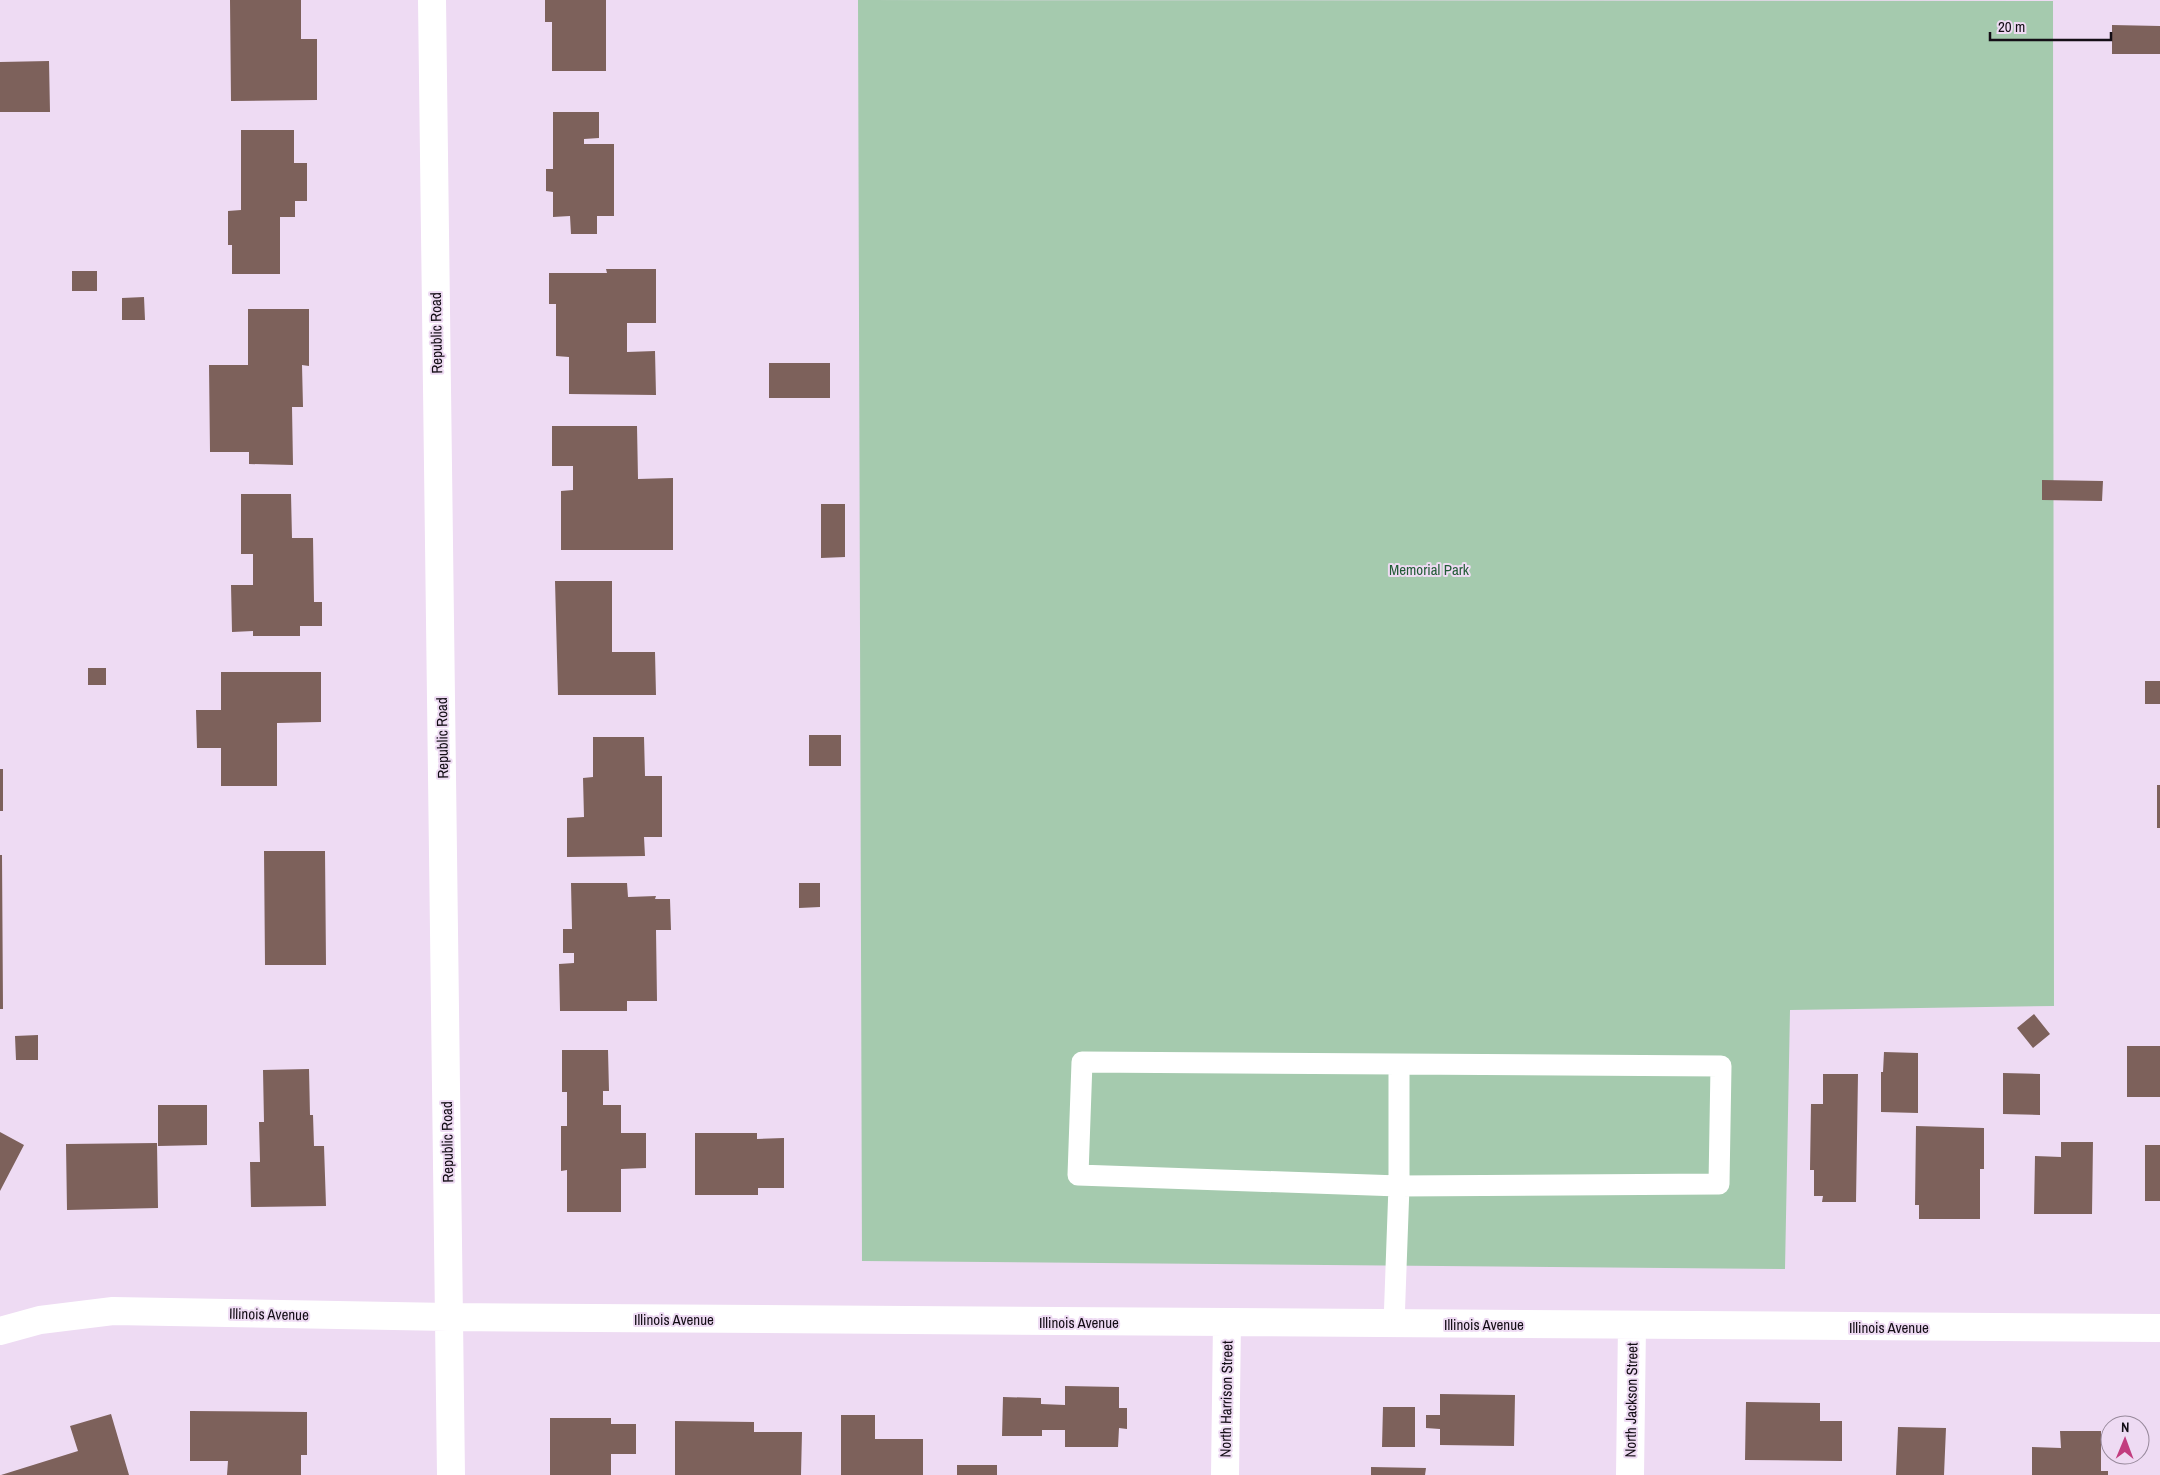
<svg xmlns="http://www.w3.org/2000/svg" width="2160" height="1475" font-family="'Archivo Narrow',sans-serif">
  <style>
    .green { fill: #a5caae }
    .building { fill: #7d615b }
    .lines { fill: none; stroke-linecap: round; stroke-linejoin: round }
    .lane { stroke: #fff; stroke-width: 21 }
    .street { stroke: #fff; stroke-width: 28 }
    .labels { text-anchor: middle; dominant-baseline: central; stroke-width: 4; stroke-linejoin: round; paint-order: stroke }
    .street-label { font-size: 15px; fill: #140e16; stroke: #eedbf3 }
    .park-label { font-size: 15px; fill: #215b36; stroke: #eedbf3 }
  </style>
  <rect width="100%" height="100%" fill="#eedbf3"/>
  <path class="green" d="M858,0L2053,1L2054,1006L1790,1010L1785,1269L862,1261Z"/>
  <path class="building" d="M230,0H301V39H317V100L231,101Z
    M545,0H606V71H552V22H545Z
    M2112,25L2160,26V54H2112Z
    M49,61L50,112H0V62Z
    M553,112H599V138L584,139V144H614V216H597V234H571L570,216L553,217V192L546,191V169H553Z
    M241,130H294V163H307V201H295V217H280V274H232V245H228V211L241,210Z
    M606,269H656V323H627V352L655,351L656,395L569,394V357L556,356V304H549V273H607Z
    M72,271H97V291H72Z
    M144,297L145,320H122V298Z
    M248,309H309V366L302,365L303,407H292L293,465L249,464V452H210L209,365H248Z
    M769,363H830V398H769Z
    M552,426H637L638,479L673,478V550H561V491L573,490V466H552Z
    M2042,480L2103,481L2102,501L2042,500Z
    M241,494H291L292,538H313L314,602H322V626H300V636H253V631L232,632L231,585H253V554H241Z
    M821,504H845V557L821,558Z
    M555,581H612V652H655L656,695H558Z
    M88,668H106V685H88Z
    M221,672H321V722L277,723V786H221V748H197L196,710H221Z
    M2145,681H2160V704H2145Z
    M809,735H841V766H809Z
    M593,737H644L645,776H662V837H644L645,856L567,857V818L584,817L583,778L593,777Z
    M0,769H3V811H0Z
    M2157,785H2160V828H2157Z
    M264,851H325L326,965H265Z
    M0,855H2L3,1009H0Z
    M571,883H627L628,897L656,896L655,899H670L671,930H656L657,1001H627V1011H560L559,964L574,963V953H563V929H572Z
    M799,883H820V907L799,908Z
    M2034,1014L2050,1034L2033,1048L2017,1028Z
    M38,1035V1060H16L15,1036Z
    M2127,1046H2160V1097H2127Z
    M562,1050H608L609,1091H603V1105H621V1133H646V1168L621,1169V1212H567V1170L561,1171V1126H567V1092H562Z
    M1884,1052L1918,1053V1113L1881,1112V1072H1883Z
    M309,1069L310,1115H313L314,1146H324L326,1206L251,1207L250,1162H260L259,1122H264L263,1070Z
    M2003,1073L2040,1074V1115L2003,1114Z
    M1823,1074H1858L1856,1202H1822L1823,1196H1814V1170H1810L1811,1104H1823Z
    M158,1105H207V1145L158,1146Z
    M1916,1126L1984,1128V1169H1980V1219H1919V1205H1915Z
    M0,1132L24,1145L0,1191Z
    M695,1133H757V1139L784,1138V1188H758V1195H695Z
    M2061,1142H2093L2092,1214H2034L2035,1156L2061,1157Z
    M157,1143L158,1208L67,1210L66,1144Z
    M2145,1145H2160V1201H2145Z
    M1065,1386L1119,1387V1408H1127V1429L1119,1428L1118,1447H1065V1430H1042V1436H1002L1003,1397L1041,1398V1404L1065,1405Z
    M1440,1394L1515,1395L1514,1446L1440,1445V1429L1426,1428V1415H1440Z
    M1746,1402L1820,1403V1421H1842V1461L1745,1460Z
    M1383,1407H1415V1447H1382Z
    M190,1411L307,1412V1455H301V1475H227L228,1461H190Z
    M111,1414L129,1475H1L78,1451L70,1426Z
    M841,1415H875V1439H923V1475H841Z
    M550,1418H611V1424H636V1454H611V1475H550Z
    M675,1421L754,1422V1432H802L801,1475H675Z
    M1898,1427L1946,1428L1944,1475H1896Z
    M2060,1431H2101V1471H2108V1475H2032V1447L2061,1448Z
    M957,1465H997V1475H957Z
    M1371,1467L1426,1468L1425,1475H1371Z"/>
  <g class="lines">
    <path class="lane" d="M1082,1062L1721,1066L1719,1184L1399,1186L1078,1175Z
      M1394,1324L1399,1186V1065"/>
    <path class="street" d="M432,0L451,1475
      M0,1331L40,1320L113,1311L449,1317L2160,1328
      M1225,1475L1227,1322
      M1630,1475L1632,1325"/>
  </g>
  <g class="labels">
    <g class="street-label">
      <text transform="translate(436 333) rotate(-91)">Republic Road</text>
      <text transform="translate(442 738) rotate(-91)">Republic Road</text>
      <text transform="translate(447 1142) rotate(-91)">Republic Road</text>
      <text transform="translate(269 1314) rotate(1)">Illinois Avenue</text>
      <text x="674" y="1319">Illinois Avenue</text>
      <text x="1079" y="1322">Illinois Avenue</text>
      <text x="1484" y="1324">Illinois Avenue</text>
      <text x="1889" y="1327">Illinois Avenue</text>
      <text transform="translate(1226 1399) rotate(-89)">North Harrison Street</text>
      <text transform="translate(1631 1400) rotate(-89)">North Jackson Street</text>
    </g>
    <g class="park-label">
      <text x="1429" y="569">Memorial Park</text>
    </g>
  </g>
  <g transform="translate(2125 1440) rotate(1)"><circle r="24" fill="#eedbf3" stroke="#97899b"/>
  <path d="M0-4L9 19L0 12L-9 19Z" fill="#c23d7f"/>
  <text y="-8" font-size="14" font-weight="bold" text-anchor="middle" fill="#140e16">N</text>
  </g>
  <path d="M1990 32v8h121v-8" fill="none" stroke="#140e16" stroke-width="2.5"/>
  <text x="1998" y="32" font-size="15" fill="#140e16" stroke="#eedbf3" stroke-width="4" paint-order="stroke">20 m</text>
</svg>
